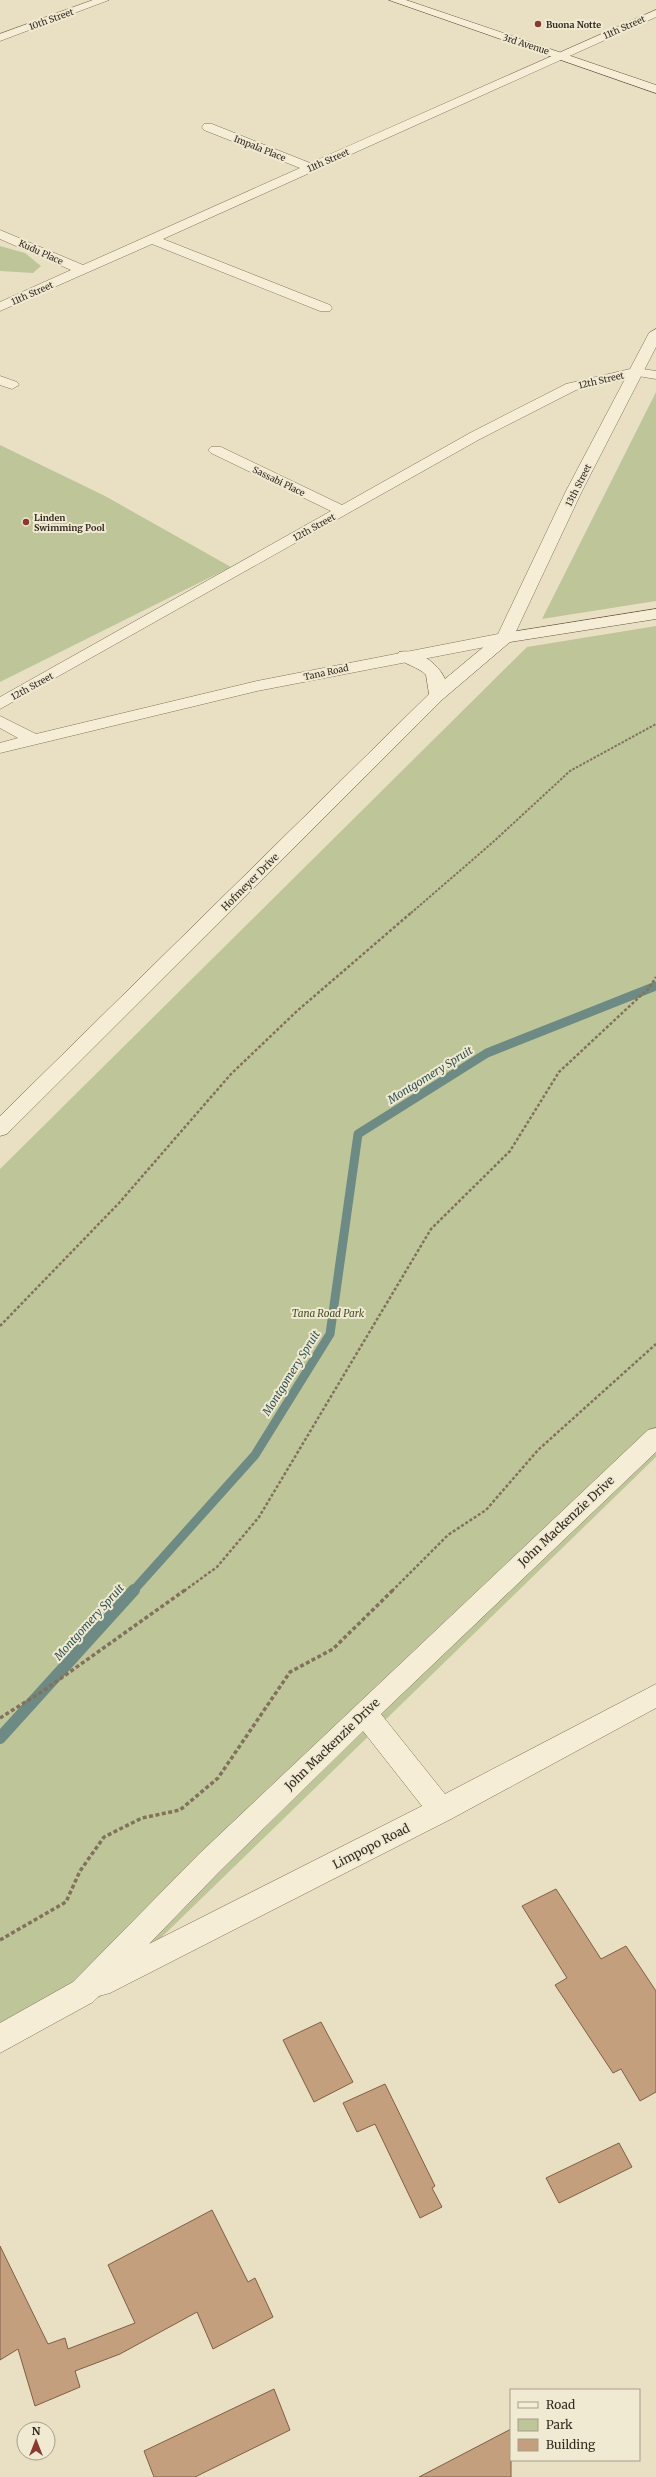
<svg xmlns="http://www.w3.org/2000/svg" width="656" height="2477" font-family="Merriweather,serif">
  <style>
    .green { fill: #bec699 }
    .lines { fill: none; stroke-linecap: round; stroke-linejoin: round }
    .stream-far1 { stroke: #6d8a84; stroke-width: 9 }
    .stream { stroke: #6d8a84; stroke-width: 12 }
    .building { fill: #c49f7e; stroke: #7f5f45 }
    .lane-casing { stroke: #82725c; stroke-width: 1 }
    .street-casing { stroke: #82725c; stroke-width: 1 }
    .secondary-casing { stroke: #64543f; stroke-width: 1 }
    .path-far2 { stroke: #82725c; stroke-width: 2; stroke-dasharray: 2.5 1.5; stroke-linecap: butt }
    .path-far1 { stroke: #82725c; stroke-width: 2.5; stroke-dasharray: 3 2; stroke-linecap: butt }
    .path { stroke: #82725c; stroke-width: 3.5; stroke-dasharray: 4 2.5; stroke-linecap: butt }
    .lane { fill: #f5edd6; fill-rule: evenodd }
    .street { fill: #f5edd6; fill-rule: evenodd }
    .secondary { fill: #f5edd6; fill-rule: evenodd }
    .poi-dot { fill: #8b3732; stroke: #f1ead3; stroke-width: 1.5 }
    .labels { text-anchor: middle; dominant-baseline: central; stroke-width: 4; stroke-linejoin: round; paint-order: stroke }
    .far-street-label { font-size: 9px; fill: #332a1f; stroke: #f1ead3 }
    .far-poi-label { font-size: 9px; font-weight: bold; fill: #332a1f; stroke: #f1ead3; text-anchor: start }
    .street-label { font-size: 10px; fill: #332a1f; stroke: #f1ead3 }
    .park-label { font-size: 10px; font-style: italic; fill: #424e27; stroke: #f1ead3 }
    .water-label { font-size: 11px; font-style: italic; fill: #305251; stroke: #f1ead3 }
    .near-street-label { font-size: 12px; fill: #332a1f; stroke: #f1ead3 }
  </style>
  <rect width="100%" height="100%" fill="#e9e0c4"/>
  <path class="green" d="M0,246L25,253L41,266L33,273L0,271Z
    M656,392V601L542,619Z
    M0,445L105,496L231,567L0,682Z
    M656,626V1457L100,1997L0,2049V1169L527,647Z"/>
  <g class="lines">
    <path class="stream-far1" d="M133,1591L255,1455L330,1334L358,1134L487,1053L656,986"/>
    <path class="stream" d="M0,1738L134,1590"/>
  </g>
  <path class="building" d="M556,1889L601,1959L626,1946L656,1991V2092L640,2101L621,2069L613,2073L555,1985L567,1978L522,1906Z
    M321,2022L353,2082L314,2102L283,2040Z
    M385,2084L435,2186L432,2188L442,2207L420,2218L375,2124L357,2132L343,2103Z
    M619,2143L632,2167L559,2203L546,2178Z
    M212,2210L248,2282L255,2278L273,2317L213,2349L197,2312L120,2354L75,2371L80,2387L35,2406L18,2349L0,2360V2246L48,2344L65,2338L68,2349L135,2323L108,2265Z
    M274,2389L290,2430L195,2477H154L144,2451Z
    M511,2429V2477H419Z"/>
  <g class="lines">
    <g class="lane-casing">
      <path id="lane" d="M636,368L656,371V379L632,375L630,372Z"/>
    </g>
    <g class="street-casing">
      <path id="street" d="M93,0H109L0,41V34Z
        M656,10V17L163,239L330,305L332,308L330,311H320L152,244L0,311V302L71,270L0,239V230L83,265L300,168L204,130L202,127L204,124H212L310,163Z
        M656,329V347L582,491L511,642L257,691L0,753V743L18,738L0,728V716L36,734L257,681L498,634L566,491L625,379L576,390L480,439L0,709V697L331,511L211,453L208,450L211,447H221L342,505L470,433L566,384L630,369L649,333Z
        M0,376L17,382L19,385L12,389L0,385Z
        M656,1428V1452L381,1714L445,1794L656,1684V1708L451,1819L110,1993L99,1996L93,2002L0,2053V2023L73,1982L199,1854L648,1430ZM363,1731L422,1806L149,1944L219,1872Z"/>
    </g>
    <g class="secondary-casing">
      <path id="secondary" d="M389,0H406L656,85V93Z
        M656,609V619L510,642L443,699L7,1134L0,1136V1116L429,694L426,675C418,666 403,665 397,656L399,652C417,648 438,663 445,679L499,634Z"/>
    </g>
    <path class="path-far2" d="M411,913L492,843L570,771L656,724"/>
    <path class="path-far1" d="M0,1326L119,1203L231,1074L297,1011L412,912
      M184,1591L217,1567L259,1517L431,1229L510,1151L559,1072L649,988L656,977
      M392,1591L448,1535L486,1510L538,1450L656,1344"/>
    <path class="path" d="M0,1718L43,1691L185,1590
      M0,1940L66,1902L80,1871L104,1837L142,1818L180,1810L218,1778L290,1672L333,1649L393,1590"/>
    <use href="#lane" class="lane"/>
    <use href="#street" class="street"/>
    <use href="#secondary" class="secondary"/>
  </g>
  <g class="poi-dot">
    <circle cx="538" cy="24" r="4"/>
    <circle cx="26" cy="522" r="4"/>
  </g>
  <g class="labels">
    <g class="far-street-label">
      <text transform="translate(51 19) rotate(-20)">10th Street</text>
      <text transform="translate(624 27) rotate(-24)">11th Street</text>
      <text transform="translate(526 44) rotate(18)">3rd Avenue</text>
      <text transform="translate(260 148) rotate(22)">Impala Place</text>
      <text transform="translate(328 160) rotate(-24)">11th Street</text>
      <text transform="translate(41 252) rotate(24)">Kudu Place</text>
      <text transform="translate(32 293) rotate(-24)">11th Street</text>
      <text transform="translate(601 380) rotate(-13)">12th Street</text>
      <text transform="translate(279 481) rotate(26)">Sassabi Place</text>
      <text transform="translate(578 485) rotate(-63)">13th Street</text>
      <text transform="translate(314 527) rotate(-29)">12th Street</text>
      <text transform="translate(326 672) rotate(-12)">Tana Road</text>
      <text transform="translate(32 686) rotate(-29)">12th Street</text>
    </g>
    <g class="far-poi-label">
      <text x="546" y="24">Buona Notte</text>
      <text x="34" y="517">Linden<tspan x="34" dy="10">Swimming Pool</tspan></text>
    </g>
    <g class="street-label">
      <text transform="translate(250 882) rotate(-45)">Hofmeyer Drive</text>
    </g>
    <g class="park-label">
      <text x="328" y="1313">Tana Road Park</text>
    </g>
    <g class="water-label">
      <text transform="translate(430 1075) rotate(-32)">Montgomery Spruit</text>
      <text transform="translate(291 1373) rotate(-58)">Montgomery Spruit</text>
      <text transform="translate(89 1622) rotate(-48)">Montgomery Spruit</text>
    </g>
    <g class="near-street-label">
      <text transform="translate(566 1521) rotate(-43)">John Mackenzie Drive</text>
      <text transform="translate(332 1744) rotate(-44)">John Mackenzie Drive</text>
      <text transform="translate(371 1846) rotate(-27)">Limpopo Road</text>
    </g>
  </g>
  <rect x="510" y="2389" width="130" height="72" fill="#f1ead3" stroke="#a59d8b"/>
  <rect x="518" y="2402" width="20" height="6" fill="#f5edd6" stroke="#a59d8b"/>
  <text x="546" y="2409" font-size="12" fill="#332a1f">Road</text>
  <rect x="518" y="2419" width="20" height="12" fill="#bec699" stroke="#a59d8b"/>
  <text x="546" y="2429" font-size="12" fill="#332a1f">Park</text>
  <rect x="518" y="2439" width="20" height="12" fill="#c49f7e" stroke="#a59d8b"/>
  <text x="546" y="2449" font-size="12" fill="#332a1f">Building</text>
  <g transform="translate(36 2441)"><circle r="19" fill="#f1ead3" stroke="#a59d8b"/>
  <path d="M0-3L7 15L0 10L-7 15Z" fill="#8b3732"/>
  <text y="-6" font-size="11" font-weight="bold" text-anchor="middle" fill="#332a1f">N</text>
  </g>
</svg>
